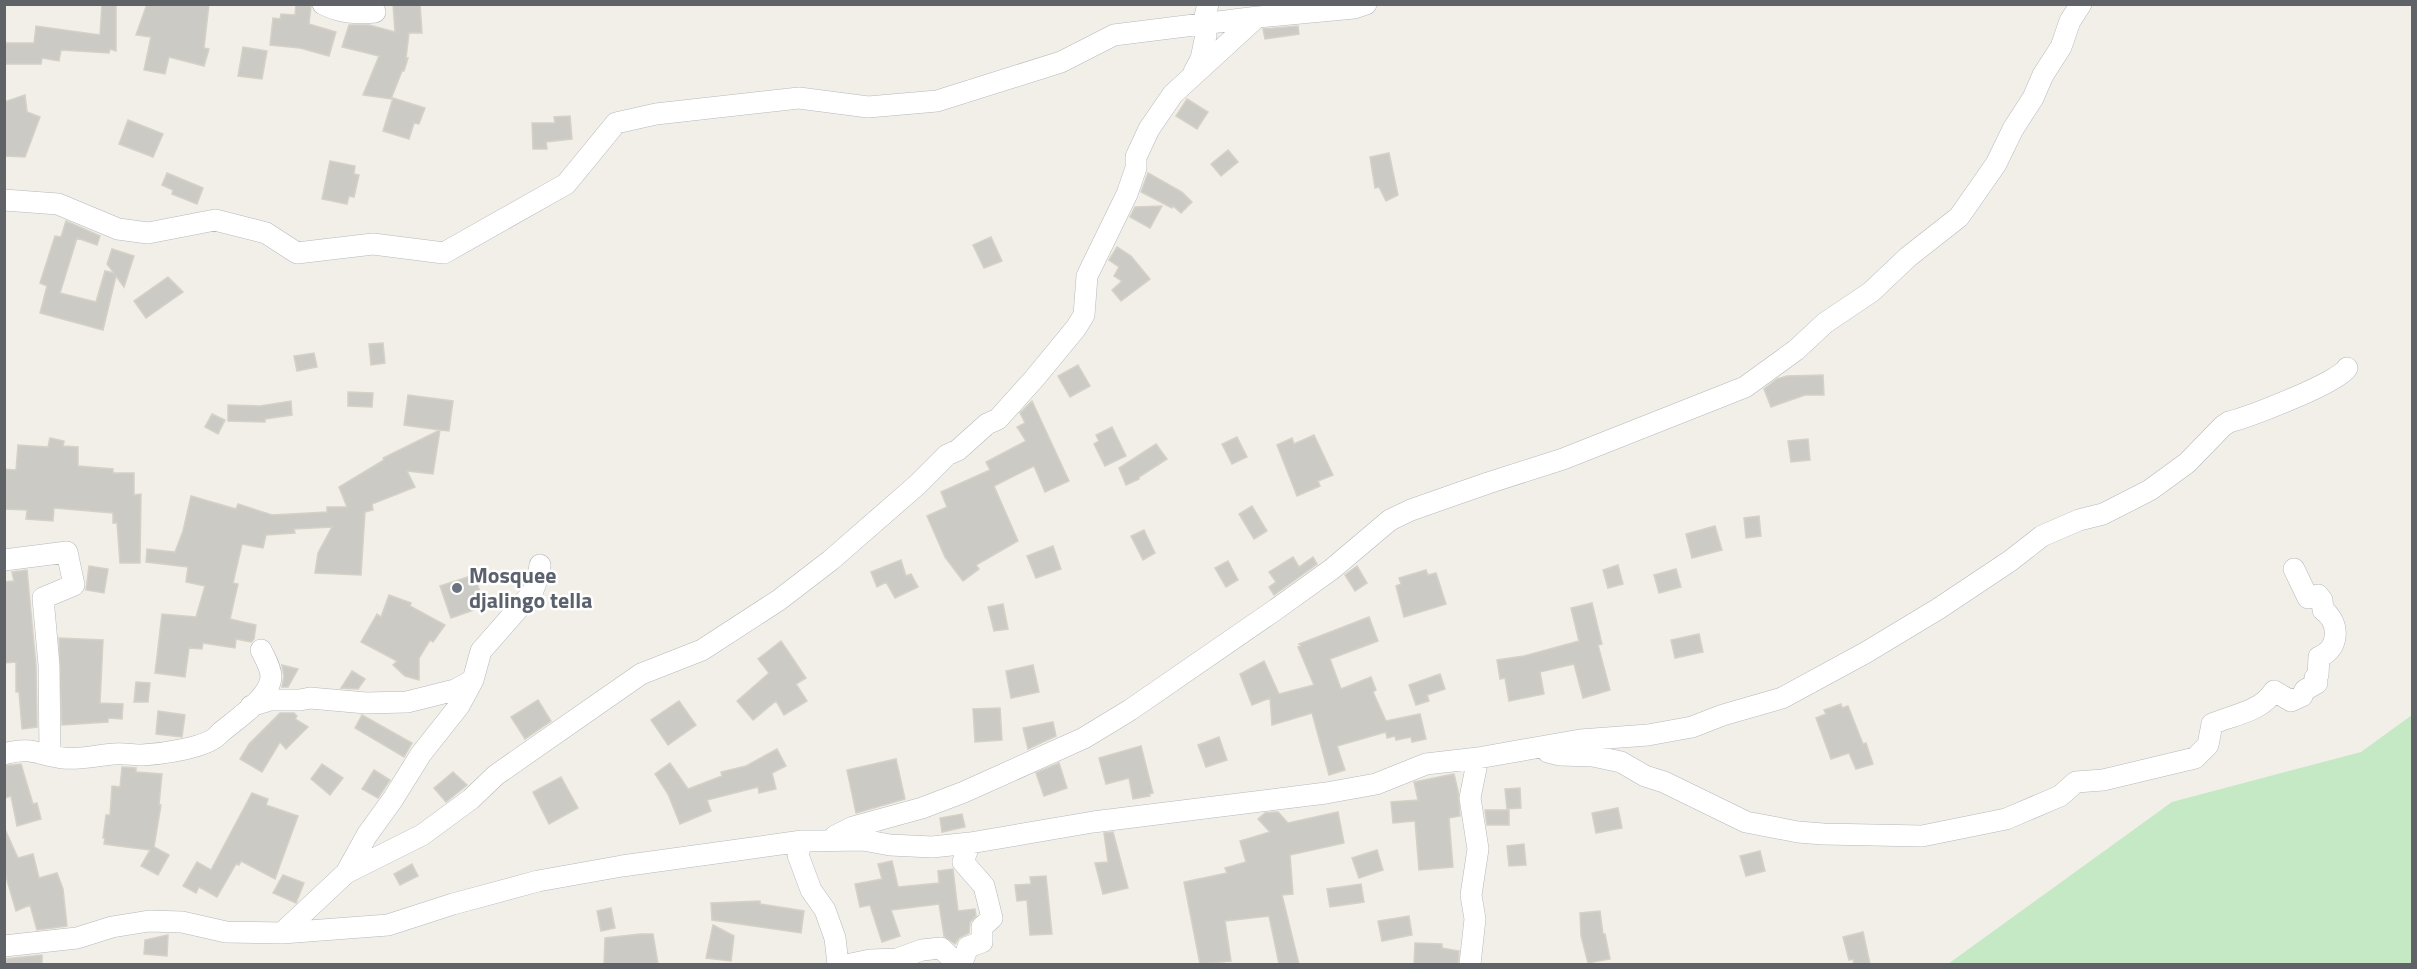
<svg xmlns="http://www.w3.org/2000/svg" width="2417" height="969" font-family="'Titillium Web',sans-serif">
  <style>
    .green { fill: #c5e8c5 }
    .building { fill: #cccac5; stroke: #d6d1c6; stroke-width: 1.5 }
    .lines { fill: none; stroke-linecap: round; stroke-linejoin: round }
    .street-casing { stroke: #b5b8bc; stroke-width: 22 }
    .street { stroke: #fff; stroke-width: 21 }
    .worship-dot { fill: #6b7280; stroke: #fff; stroke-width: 2 }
    .labels { text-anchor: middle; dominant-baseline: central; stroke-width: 5; stroke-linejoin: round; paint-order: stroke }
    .worship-label { font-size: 22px; font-weight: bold; fill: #5b616d; stroke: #fff; text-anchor: start }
  </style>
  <rect width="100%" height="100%" fill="#f1efe8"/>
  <path class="green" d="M2412,715V964H1948L2172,802L2361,752Z"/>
  <path class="building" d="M102,4H116V51L110,49L109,53L61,50L59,61L42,58L41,64H4V43H34L36,26L100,35Z
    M147,4H209L204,48L209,49L204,66L169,57L165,74L144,70L151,37L136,35Z
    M296,4L311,6L309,24L336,32L329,56L300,48L270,45L273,18L280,19L281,14L295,15Z
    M393,4H420L422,33H409L406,58H408L404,71H402L391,99L363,95L379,56L342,47L349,25H369L395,32Z
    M1298,26L1299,34L1265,39L1263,29Z
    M243,47L267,51L262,79L238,76Z
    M25,95L27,112L40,117L25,157L4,156V102Z
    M393,98L425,108L419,124L414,123L409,139L383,131Z
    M1187,99L1208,112L1197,129L1176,116Z
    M570,116L572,139L546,142L547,149H533L532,123H555L554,117Z
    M128,120L163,134L153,157L119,144Z
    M1228,150L1238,162L1221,176L1211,164Z
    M1389,153L1398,195L1386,201L1379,187L1375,188L1370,157Z
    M330,161L355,166L354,174L359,175L354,197L349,196L347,204L322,199Z
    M167,173L203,188L197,204L172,194L173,190L162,185Z
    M1148,173L1182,192L1192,202L1181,213L1173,206L1172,208L1141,192Z
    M1162,206L1150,228L1130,217L1135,207Z
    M66,221L100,236L97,245L77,238L60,293L96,302L105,271L114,273L107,264L112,249L134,256L124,287L116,276L103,330L40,313L47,286L40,283L55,236L61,237Z
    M991,237L1002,261L984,268L973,245Z
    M1117,247L1131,256L1150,279L1121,301L1112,290L1122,281L1114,276L1119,267L1109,260Z
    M168,277L183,292L146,318L134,301Z
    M383,343L385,363L371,365L369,344Z
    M314,353L317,367L297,371L294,356Z
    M1078,365L1090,386L1070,397L1058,376Z
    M1823,375L1824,395H1805L1771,407L1764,389L1777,379L1787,376Z
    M348,392L373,393L372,407L348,406Z
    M408,395L453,401L449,431L440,430L433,474L407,471L415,487L372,504L373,510L365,512L361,575L315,573L318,553L332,527L294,529L295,533L266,535L263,548L242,544L233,583L238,584L230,619L256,625L254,639L251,642L236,639L235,648L203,643L202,649L189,648L185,677L155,673L162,614L196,617L205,586L186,582L188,567L146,562L147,549L175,552L183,531L191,496L236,509L238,504L272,515L327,512V507H347L339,487L384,460L383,458L440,430L404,425Z
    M291,401L292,415L265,419V422L228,421V405L260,406Z
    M1032,401L1069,481L1045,492L1034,466L994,486L1018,541L976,565L979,569L963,581L945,557L927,516L947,507L941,492L990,470L986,462L1026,441L1017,427L1025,423L1020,413Z
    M212,414L225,420L218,434L205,427Z
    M1112,427L1126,456L1105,466L1094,444L1099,441L1096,435Z
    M1314,435L1333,475L1318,481L1320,486L1297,496L1277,445L1292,438L1294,444Z
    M1237,437L1247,457L1232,464L1222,444Z
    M50,438L64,441L63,446L78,447V466L113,469V473H134V495L141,494L140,563H120L117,523H113V513L54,508L53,521L26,519L27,510L4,509V469L16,470L18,445L48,447Z
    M1808,439L1810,460L1791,462L1788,441Z
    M1156,444L1167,459L1139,477V479L1126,485L1119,468Z
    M1252,506L1267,531L1254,539L1239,514Z
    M1759,516L1761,536L1746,538L1744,518Z
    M1715,526L1722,550L1692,558L1686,534Z
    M1144,530L1155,553L1143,560L1131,536Z
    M1053,546L1061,569L1036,578L1027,556Z
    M1293,557L1299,567L1313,557L1317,564L1274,595L1269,587L1276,582L1269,572Z
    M901,560L906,576L911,574L918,587L895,598L886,582L877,587L871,572Z
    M1228,561L1238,580L1226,587L1215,568Z
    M1618,565L1623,584L1608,588L1603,570Z
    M89,566L108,569L104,593L86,590Z
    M1357,566L1367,583L1355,591L1345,575Z
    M1676,569L1681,587L1659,593L1654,575Z
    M27,570L36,666L37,727L22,729L19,692H16V662L4,663V582L14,581L12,572Z
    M1426,570L1428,575L1436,573L1446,604L1404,617L1396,586L1401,584L1399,578Z
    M474,575L485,606L451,618L440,586Z
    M389,595L411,603L410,606L445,625L433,642L430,640L419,658V680L405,676L393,665L397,661L361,642L377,614L381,617Z
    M1592,603L1602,644L1598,645L1610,690L1583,698L1574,664L1540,672L1544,694L1509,701L1505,678L1500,679L1497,660L1524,656L1579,641L1571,608Z
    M1003,604L1008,629L994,631L988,607Z
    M1369,617L1378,641L1330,659L1341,689L1371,677L1376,690L1373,692L1386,721L1420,714L1426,739L1412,742L1411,737L1396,740L1395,736L1387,738L1386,732L1337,746L1345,770L1329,775L1312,713L1272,725L1270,698L1252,705L1240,674L1264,661L1279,694L1314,685L1298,647L1301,646L1299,644Z
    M1699,634L1703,652L1675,658L1671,640Z
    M59,638L103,640L100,703L123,704L122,719L108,718V722L62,725Z
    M781,641L806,678L796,684L807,701L784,715L776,701L753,720L737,701L769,673L758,659Z
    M282,665L298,669L288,687H282L284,676Z
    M1033,665L1039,692L1011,698L1006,671Z
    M352,671L365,679L358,689L341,688Z
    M1440,674L1445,689L1427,695L1429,701L1416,705L1409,685Z
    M136,682L150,683L148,702H134Z
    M538,700L551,721L525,739L511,717Z
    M679,701L696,725L668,745L651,720Z
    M1841,704L1842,708L1848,706L1863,744L1866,743L1873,764L1856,769L1849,753L1831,759L1816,718L1826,714L1824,710Z
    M1000,708L1002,740L975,742L973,709Z
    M158,711L185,715L182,737L156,734Z
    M280,713H294L297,716L295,719L308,727L286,749L280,742L262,772L240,759L249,744Z
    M362,715L412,743L404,757L355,728Z
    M1053,722L1056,736L1028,749L1023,728Z
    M1219,737L1227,760L1206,767L1198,745Z
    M1141,746L1153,793L1149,794L1150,796L1133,799L1129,778L1106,784L1099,758Z
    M777,749L786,766L772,773L776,789L759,793L758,787L707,800L711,811L680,824L668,794L655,774L670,763L688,789L722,776L721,772L746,766Z
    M896,759L905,799L856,813L847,770Z
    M1059,763L1067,788L1044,796L1036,773Z
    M21,764L33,804L37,803L41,819L17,826L11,796L4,798V766Z
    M322,764L343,778L330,795L311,779Z
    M122,767L136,768V772L162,774L159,805H161L154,847L169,855L158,875L141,866L150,850L104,844L105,838H103L106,815H110L112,786L120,787Z
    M374,770L390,780L378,798L362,789Z
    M453,772L467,785L446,802L434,788Z
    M1454,774L1458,791L1460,816L1449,818L1453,867L1419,870L1415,821L1393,823L1391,802L1418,800L1414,782Z
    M561,777L578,808L549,824L533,792Z
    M1520,788L1521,808L1507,809L1505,789Z
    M252,793L268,799L266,805L298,816L275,879L241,861L239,865L236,864L217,897L199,887L196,893L183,886L197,862L211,870Z
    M1618,808L1622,828L1596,833L1592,813Z
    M1485,810H1509V825H1487Z
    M1278,812L1288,823L1338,812L1344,843L1290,855L1293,894L1282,895L1299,964H1279L1269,916L1225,921L1231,961L1200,964L1184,882L1227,873L1225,868L1246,862L1240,841L1270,832L1258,819L1265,813Z
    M962,814L965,827L942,832L940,818Z
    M4,827L18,858L33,854L39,878L57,873L63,889L67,926L37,930L30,905L16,911L4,870Z
    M1113,832L1128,888L1103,894L1095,863L1108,862L1104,833Z
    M1524,844L1526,865L1509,866L1507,846Z
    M1377,850L1383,870L1359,878L1352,858Z
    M1760,851L1765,871L1746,876L1740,856Z
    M892,861L898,887L939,883L938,871L953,869L958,911L975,909L976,916L970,922L969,933L959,938L955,944L944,936L939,904L891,910L900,936L882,942L870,905L860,907L855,884L882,879L878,864Z
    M412,864L418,876L400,885L394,874Z
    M283,875L304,883L296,903L273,893Z
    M1046,876L1052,934L1030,935L1027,900L1017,901L1015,885L1031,884L1030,877Z
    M1361,884L1364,902L1330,907L1327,889Z
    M760,901V904L804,911L801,933L712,920L711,903Z
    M611,908L615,928L601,931L597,911Z
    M1600,911L1603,934H1605L1610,959L1588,963L1581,936L1580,913Z
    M1409,916L1412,935L1382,941L1378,921Z
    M713,925L734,936L731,961L706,958Z
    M1863,932L1870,964H1854L1853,959L1849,960L1843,937Z
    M640,934H653L658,964H604L605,938Z
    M168,935L167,956L144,954L145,940Z
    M1415,943L1442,944V948L1459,951L1458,964H1414Z
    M42,955V964H4V959Z"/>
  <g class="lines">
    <g class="street-casing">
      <path id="street" d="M323,4C341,13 356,14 375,12
        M1194,72L1201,59L1206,35L1203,25L1208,4
        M4,200L58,204L118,229L148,233L215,220L266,233L297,253L373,244L444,253L566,184L616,123L656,114L799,98L868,107L937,101L1061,62L1114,35L1258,17L1354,8L1366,4
        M4,560L67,552L74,585L43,598L49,665L50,754
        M251,706L270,700H300L310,698L366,703L407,702L455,690L473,680
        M1548,752L1560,755L1593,756L1621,762L1645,776L1664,782L1746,822L1798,832L1823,834L1922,836L2006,819L2060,796L2076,782L2103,780L2195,758L2208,745L2212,724C2232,715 2261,712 2274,691L2291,701L2302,696L2305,690L2317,683L2315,678L2318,675L2319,657C2340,649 2340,622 2323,610L2322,600L2318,595L2308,598L2294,569
        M4,754C31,746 39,755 63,758C80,760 98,755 114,754C123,753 133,755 142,755C160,754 210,748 220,733C235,720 270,698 271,677C271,668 265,658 261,650
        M835,836L853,827L922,808L964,792L1084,738L1130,710L1275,610L1332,569L1390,520L1411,510L1488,483L1563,459L1745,387L1796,350L1825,323L1871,292L1908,257L1959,217L1996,164L2013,129L2033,98L2043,75L2061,47L2070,21L2081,4
        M802,841L798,855L811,890L825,910L835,938L838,964
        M346,873L367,835L393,799L421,754L459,706L473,680L481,651L532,593L538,577L540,565
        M282,933L346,873L422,835L471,799L496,775L641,674L702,650L779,600L831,560L917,485L947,455L958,450L987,424L998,419L1034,379L1076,328L1084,315L1087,276L1127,194L1136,168V157L1149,129L1173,94L1257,17
        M4,946L77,938L112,927L149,921L182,922L226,932L282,933L388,925L453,904L538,881L622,866L802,841L863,840L890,845L932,847L970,843L1093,822L1326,793L1376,784L1426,764L1478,758L1580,740L1648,735L1692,727L1723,715L1782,698L1865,653L1938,609L2010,561L2042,536L2079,520L2103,514L2150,490L2187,463L2223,426L2229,422C2249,417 2340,382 2347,368
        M851,964L870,960L897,959L922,950L941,948L951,958L962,963L968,947L982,942V927L992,918L984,886L963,862L970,843
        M1470,964L1475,919L1471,895L1478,849L1470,798L1478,758"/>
    </g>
    <use href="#street" class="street"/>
  </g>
  <circle class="worship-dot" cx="457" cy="588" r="6"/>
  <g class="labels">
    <g class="worship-label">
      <text x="469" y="575">Mosquee<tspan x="469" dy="25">djalingo tella</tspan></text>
    </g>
  </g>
  <rect width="2417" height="969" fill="none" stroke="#5f6368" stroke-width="12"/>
</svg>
